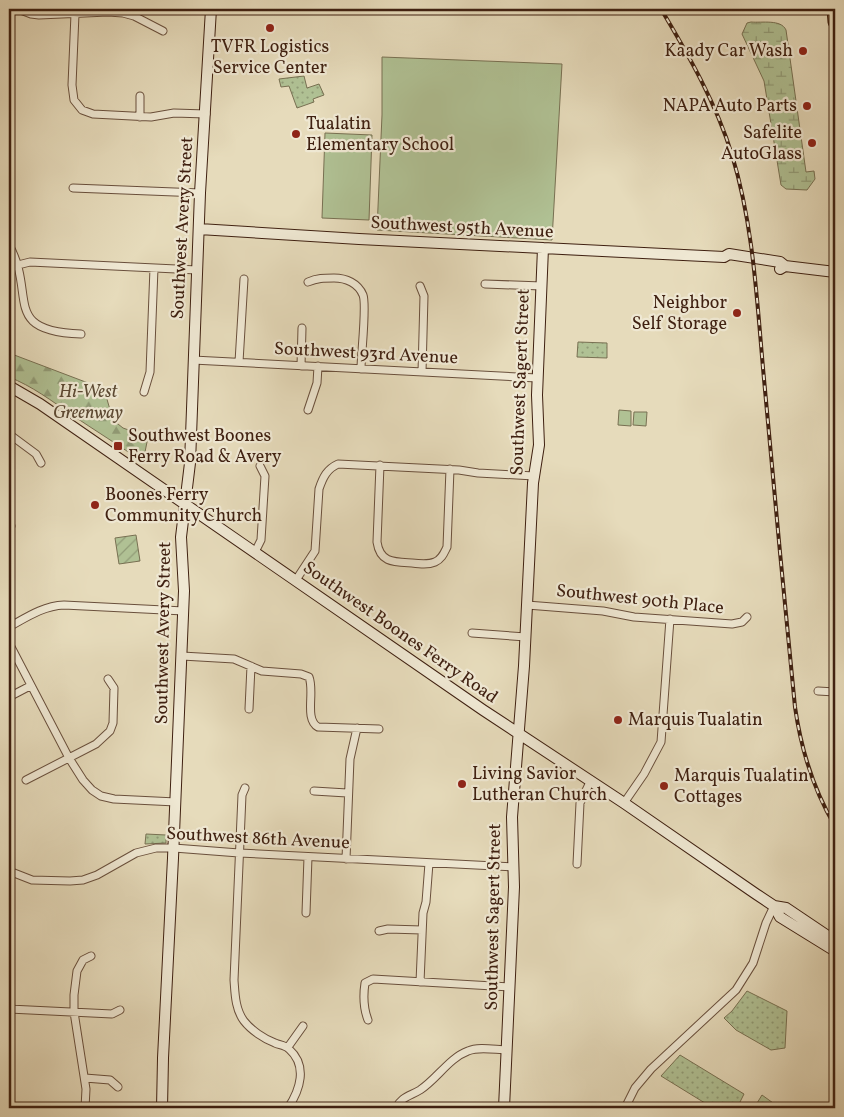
<svg xmlns="http://www.w3.org/2000/svg" width="844" height="1117" font-family="Vollkorn,serif">
  <style>
    .grass { fill: #b0c194; stroke: #787052 }
    .forest { fill: url(#forest-firs); stroke: #787052 }
    .wetland { fill: url(#wetland-marsh); stroke: #787052 }
    .park { fill: url(#park-dots); stroke: #787052 }
    .garden { fill: url(#garden-furrows); stroke: #787052 }
    .lines { fill: none; stroke-linecap: round; stroke-linejoin: round }
    .street-casing { stroke: #694f3c; stroke-width: 9 }
    .secondary-casing { stroke: #3f2011; stroke-width: 12 }
    .highway-casing { stroke: #3f2011; stroke-width: 15 }
    .street { stroke: #efe8d3; stroke-width: 7 }
    .secondary { stroke: #efe8d3; stroke-width: 10 }
    .highway { stroke: #e3be7e; stroke-width: 12 }
    .rail-casing { stroke: #3f2011; stroke-width: 4 }
    .rail { stroke: #efe8d3; stroke-width: 2; stroke-dasharray: 5.5; stroke-linecap: butt }
    .poi-dot { fill: #8f2418; stroke: #efe8d3; stroke-width: 2 }
    .labels { text-anchor: middle; dominant-baseline: central; stroke-width: 4.5; stroke-linejoin: round; paint-order: stroke }
    .poi-label { font-size: 18px; fill: #3f2011; stroke: #efe8d3; text-anchor: start }
    .street-label { font-size: 18px; fill: #3f2011; stroke: #efe8d3 }
    .park-label { font-size: 18px; font-style: italic; fill: #5b4832; stroke: #efe8d3 }
  </style>
  <defs>
    <pattern id="forest-firs" width="22" height="20" patternUnits="userSpaceOnUse" patternTransform="scale(1.25)"><rect width="22" height="20" fill="#b0c194"/><path d="M5 1l3.5 6h-7zM16 11l3.5 6h-7z" fill="#919c77"/></pattern>
    <pattern id="wetland-marsh" width="20" height="14" patternUnits="userSpaceOnUse" patternTransform="scale(1.25)"><rect width="20" height="14" fill="#b0c194"/><path d="M1 5h8M5 5V1M11 12h8M15 12V8" fill="none" stroke="#919c77"/></pattern>
    <pattern id="park-dots" width="8" height="8" patternUnits="userSpaceOnUse" patternTransform="scale(1.25)"><rect width="8" height="8" fill="#b0c194"/><path d="M2 2h.1M6 6h.1" fill="none" stroke="#919c77" stroke-width="1.8" stroke-linecap="round"/></pattern>
    <pattern id="garden-furrows" width="10" height="10" patternUnits="userSpaceOnUse" patternTransform="scale(1.25)"><rect width="10" height="10" fill="#b0c194"/><path d="M-1 1l2-2M0 10L10 0M9 11l2-2" fill="none" stroke="#919c77"/></pattern>
  </defs>
  <rect width="100%" height="100%" fill="#e6dbbb"/>
  <filter id="stains"><feTurbulence type="fractalNoise" baseFrequency=".004" numOctaves="4"/><feColorMatrix values="0 0 0 0 .2 0 0 0 0 .09 0 0 0 0 .02 0 0 0 .5 -.17"/></filter>
  <radialGradient id="worn" r=".72"><stop offset=".6" stop-color="#630" stop-opacity="0"/><stop offset="1" stop-color="#630" stop-opacity=".3"/></radialGradient>
  <path class="grass" d="M382,57L562,64L552,240L377,230L382,115Z
    M325,133L372,135L369,220L322,218Z
    M619,410L631,411V426L618,425Z
    M634,412H647L646,426L633,425Z"/>
  <path class="forest" d="M9,353L104,389L113,420L123,428L148,437L143,462C120,446 96,431 72,415C52,401 32,386 9,377Z"/>
  <path class="wetland" d="M751,22C762,23 781,19 786,30L806,172L814,171L815,179L807,190L786,189L781,185L764,81L742,34L747,23Z"/>
  <path class="park" d="M304,76L307,88L319,84L324,95L313,99L314,102L297,108L289,86L281,87L279,79Z
    M578,342L607,343V358L577,357Z
    M146,834L166,835V843L145,844Z
    M747,991L787,1011L785,1048L771,1050L736,1030L724,1018L732,1011Z
    M680,1055L744,1094L738,1106L741,1108H713L661,1076Z
    M762,1095L780,1108H754Z"/>
  <path class="garden" d="M136,535L140,561L119,564L115,538Z"/>
  <g class="lines">
    <g class="street-casing">
      <path id="street" d="M18,9L31,14L39,15L108,12L123,13L134,16L163,31
        M75,14L72,85L74,100L82,110L93,114L151,117L174,113L206,114
        M140,96V117
        M73,188L200,193
        M9,245C37,295 0,331 81,334
        M18,265L30,262L197,270
        M308,282C317,278 324,278 334,278C346,278 358,283 363,295C367,305 361,354 361,369
        M485,284L542,286
        M420,286L424,296L422,372
        M193,360L537,378
        M239,362L244,279
        M301,366L302,328
        M144,392L150,372L154,268
        M308,410L317,383L318,366
        M9,434L36,454L41,463
        M380,465L377,542C380,563 394,562 412,563C420,564 428,565 435,562C442,559 444,553 447,547L450,469
        M9,522L11,526
        M255,552L261,540L265,476L260,466
        M296,580L315,551L319,489C323,477 327,469 338,464L459,470L478,473L534,476
        M527,605L603,611L634,617L732,624L742,622L747,617
        M9,627C27,617 43,606 64,605L184,611
        M472,633L526,637
        M9,643L69,758L83,780L92,790L101,796L114,799L176,802
        M182,656L234,659L262,671L301,674L309,677C315,692 304,719 318,727L379,729
        M818,691L835,692
        M9,697L30,686
        M249,709L251,666
        M26,780L96,744L110,731L113,723L114,688L108,679
        M245,788L242,795L234,980C235,993 235,1009 244,1021C251,1030 264,1039 275,1043C279,1045 285,1045 289,1049C308,1066 300,1090 288,1108
        M314,791L347,793
        M624,803L644,774L661,742L670,619
        M346,859L350,759L357,728
        M577,864L580,803L591,780
        M9,871L32,880L70,881L83,880L97,875L136,853L156,848H174L239,853L514,867
        M306,913L308,857
        M379,931L388,929L422,930
        M420,982L423,913L426,902L429,863
        M9,987L11,1009
        M9,1009L112,1014L120,1010
        M368,1020C363,1007 363,996 365,983L373,979L510,987
        M288,1047L303,1026
        M85,1078L110,1080L118,1087
        M232,1107L233,1108
        M85,1108L86,1089L74,1012V995L77,971L83,960L91,956
        M396,1108C401,1097 410,1096 420,1090C437,1079 449,1058 468,1051C479,1046 496,1050 507,1050
        M625,1108L635,1088L651,1069L736,990L753,963L766,923L774,906"/>
    </g>
    <g class="secondary-casing">
      <path id="secondary" d="M199,229L359,239L724,257L729,254L780,262L785,266
        M780,269L785,266L835,272
        M9,386L40,404L483,710L624,803L756,894L774,906L786,908L835,941
        M774,906L780,917L835,951
        M162,1108L163,1058L173,858L184,591L181,537L190,463L200,193L211,9
        M504,1108L514,887L512,817L524,666L533,483L539,445L537,395L543,248"/>
    </g>
    <g class="highway-casing">
      <path id="highway" d="M834,9L835,22"/>
    </g>
    <use href="#street" class="street"/>
    <use href="#secondary" class="secondary"/>
    <use href="#highway" class="highway"/>
    <g class="rail-casing">
      <path id="rail" d="M661,9C689,56 716,103 732,155C754,227 757,304 764,379C774,488 784,598 795,707C801,749 813,789 835,826"/>
    </g>
    <use href="#rail" class="rail"/>
  </g>
  <g class="poi-dot">
    <circle cx="270" cy="28" r="5"/>
    <circle cx="803" cy="51" r="5"/>
    <circle cx="807" cy="106" r="5"/>
    <circle cx="296" cy="134" r="5"/>
    <circle cx="812" cy="143" r="5"/>
    <circle cx="737" cy="313" r="5"/>
    <rect x="113" y="441" width="10" height="10" rx="2.5"/>
    <circle cx="95" cy="505" r="5"/>
    <circle cx="618" cy="720" r="5"/>
    <circle cx="462" cy="784" r="5"/>
    <circle cx="664" cy="786" r="5"/>
  </g>
  <g class="labels">
    <g class="poi-label">
      <text x="270" y="47" text-anchor="middle">TVFR Logistics<tspan x="270" dy="21">Service Center</tspan></text>
      <text x="793" y="51" text-anchor="end">Kaady Car Wash</text>
      <text x="797" y="106" text-anchor="end">NAPA Auto Parts</text>
      <text x="306" y="124">Tualatin<tspan x="306" dy="21">Elementary School</tspan></text>
      <text x="802" y="133" text-anchor="end">Safelite<tspan x="802" dy="21">AutoGlass</tspan></text>
      <text x="727" y="303" text-anchor="end">Neighbor<tspan x="727" dy="21">Self Storage</tspan></text>
      <text x="128" y="436">Southwest Boones<tspan x="128" dy="21">Ferry Road &amp; Avery</tspan></text>
      <text x="105" y="495">Boones Ferry<tspan x="105" dy="21">Community Church</tspan></text>
      <text x="628" y="720">Marquis Tualatin</text>
      <text x="472" y="774">Living Savior<tspan x="472" dy="21">Lutheran Church</tspan></text>
      <text x="674" y="776">Marquis Tualatin<tspan x="674" dy="21">Cottages</tspan></text>
    </g>
    <g class="street-label">
      <text transform="translate(183 228) rotate(-87)">Southwest Avery Street</text>
      <text transform="translate(462 228) rotate(3)">Southwest 95th Avenue</text>
      <text transform="translate(366 354) rotate(3)">Southwest 93rd Avenue</text>
      <text transform="translate(521 382) rotate(-88)">Southwest Sagert Street</text>
      <text transform="translate(640 600) rotate(6)">Southwest 90th Place</text>
      <text transform="translate(164 633) rotate(-89)">Southwest Avery Street</text>
      <text transform="translate(400 633) rotate(35)">Southwest Boones Ferry Road</text>
      <text transform="translate(258 839) rotate(3)">Southwest 86th Avenue</text>
      <text transform="translate(494 917) rotate(-89)">Southwest Sagert Street</text>
    </g>
    <g class="park-label">
      <text x="88" y="392">Hi-West<tspan x="88" dy="21">Greenway</tspan></text>
    </g>
  </g>
  <rect width="844" height="1117" fill="none" stroke="#e6dbbb" stroke-width="30"/>
  <rect x="10" y="10" width="824" height="1097" fill="none" stroke="#3f2011" stroke-width="2.5"/>
  <rect x="15" y="15" width="814" height="1087" fill="none" stroke="#3f2011"/>
  <rect width="100%" height="100%" filter="url(#stains)"/>
  <rect width="100%" height="100%" fill="url(#worn)"/>
</svg>
